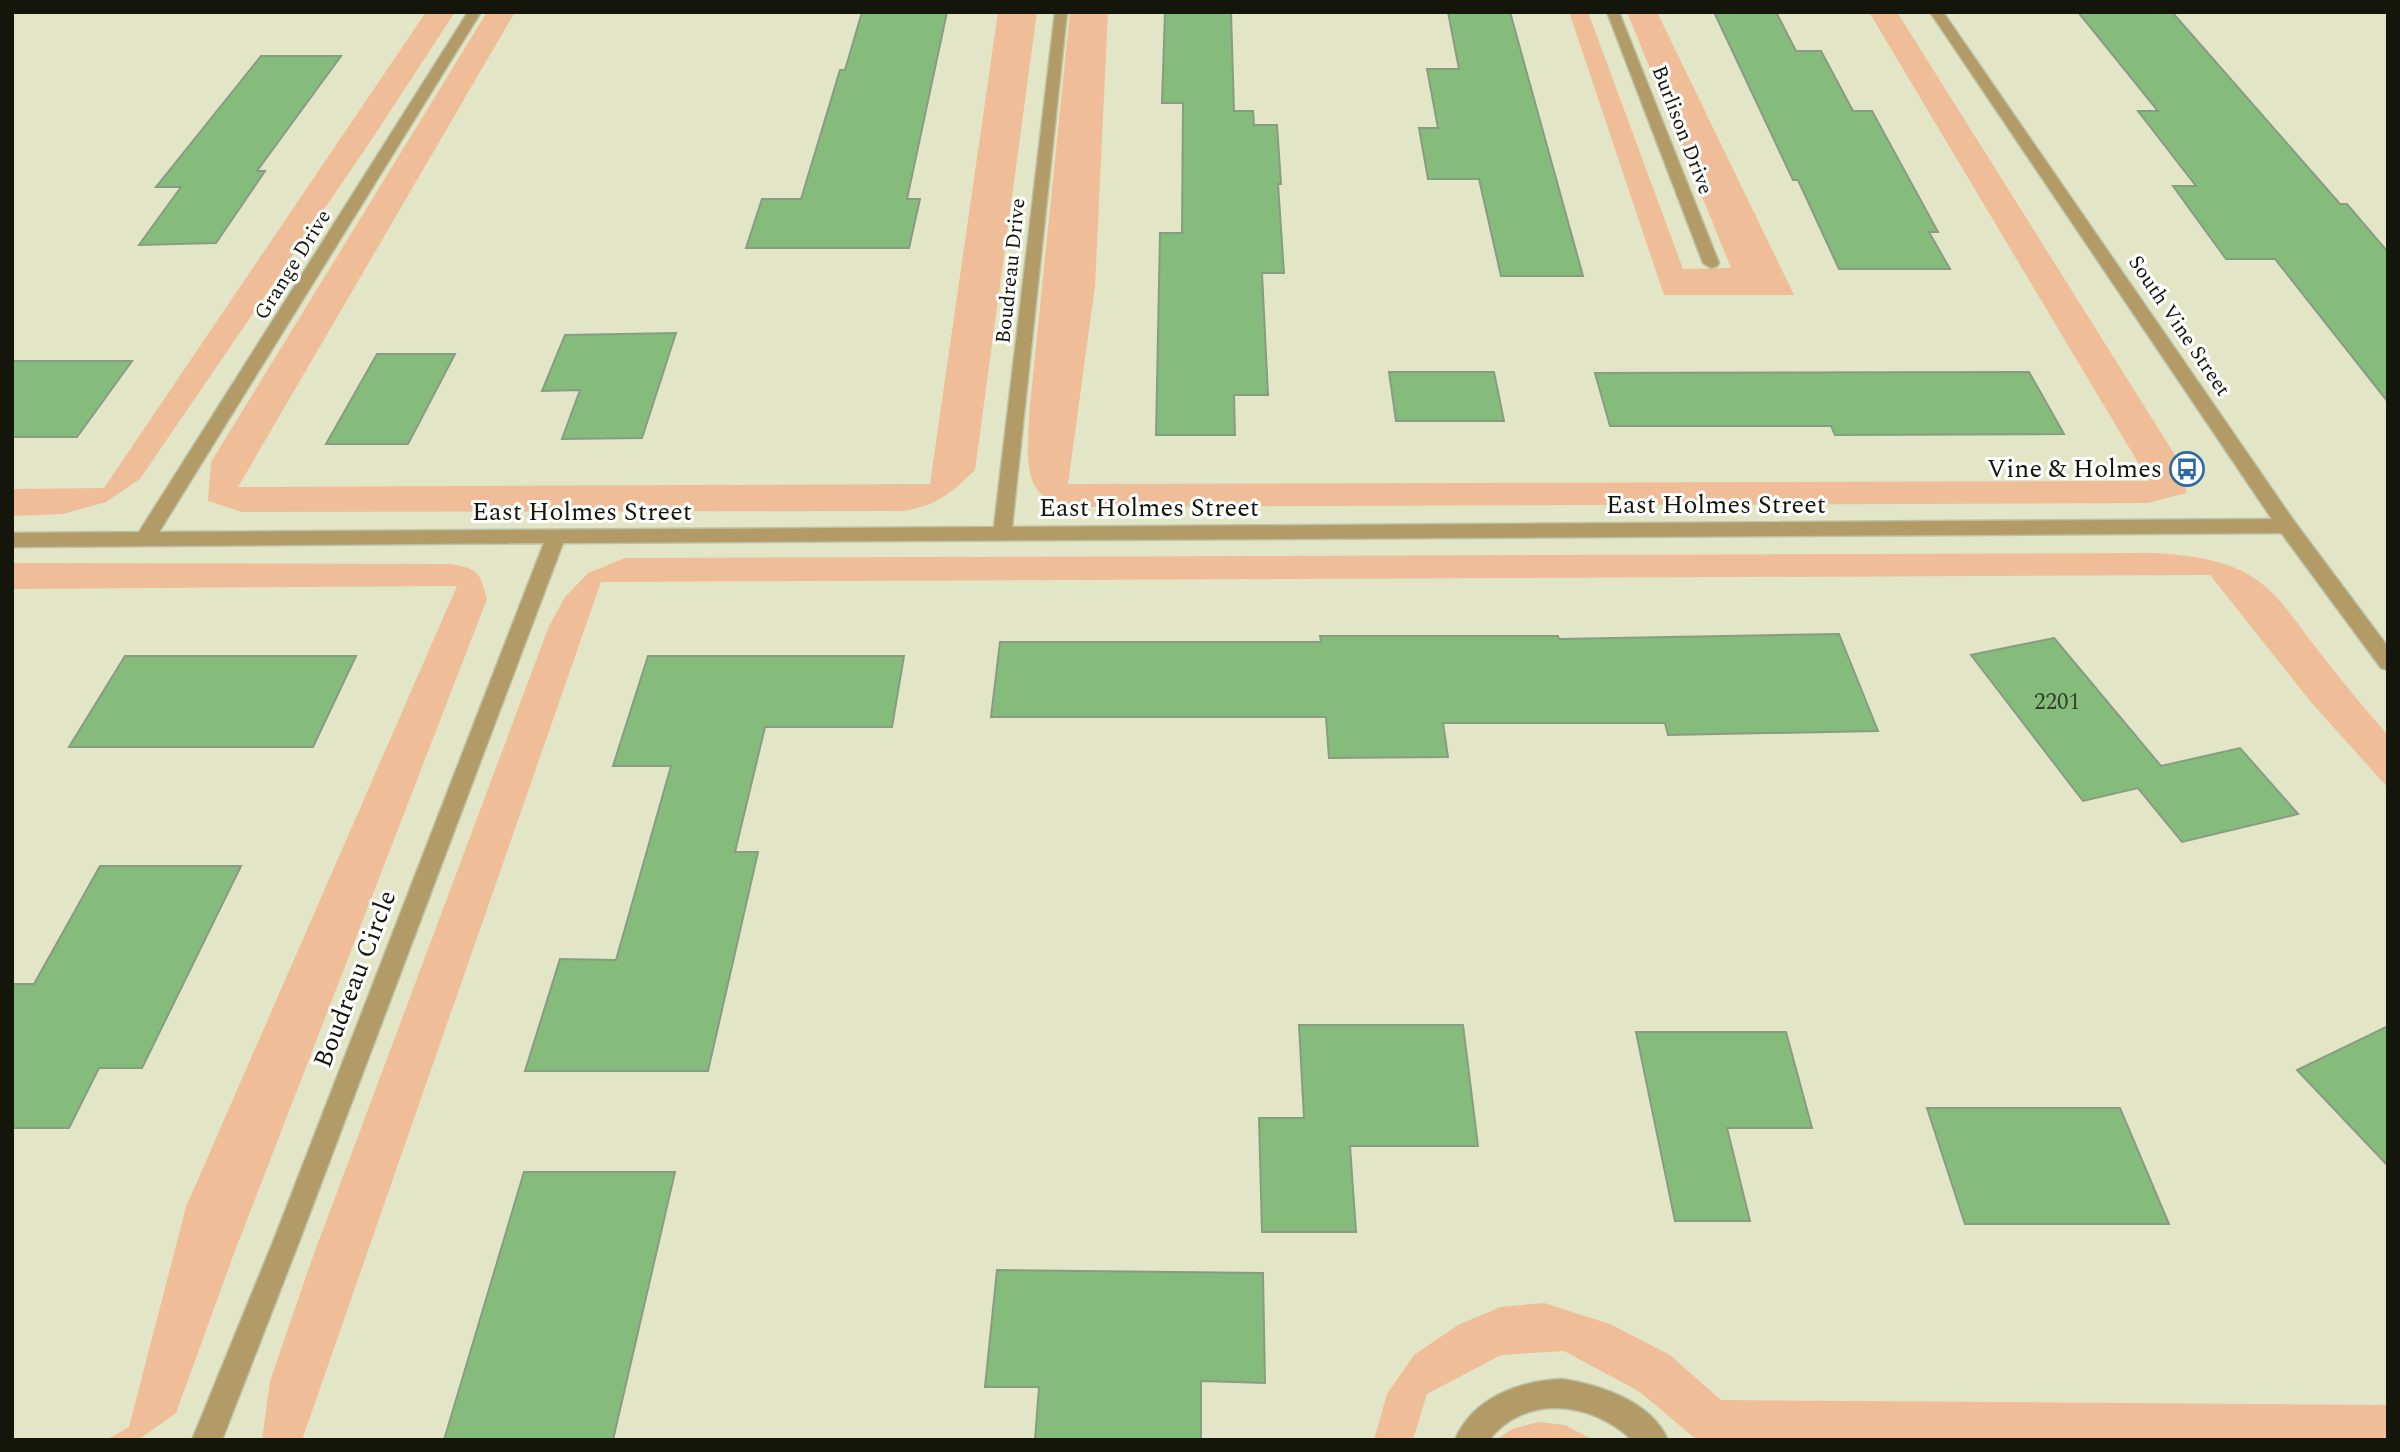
<svg xmlns="http://www.w3.org/2000/svg" width="2400" height="1452" font-family="Spectral,serif">
  <style>
    .green { fill: #efbe98 }
    .building { fill: #86bc7b; stroke: #889c84; stroke-width: 2 }
    .lines { fill: none; stroke-linecap: round; stroke-linejoin: round }
    .minor-casing { stroke: #bdc1a5; stroke-width: 3 }
    .tertiary-casing { stroke: #bdc1a5; stroke-width: 3 }
    .minor { fill: #b39b67; fill-rule: evenodd }
    .tertiary { fill: #b39b67; fill-rule: evenodd }
    .labels { text-anchor: middle; dominant-baseline: central; stroke-width: 6; stroke-linejoin: round; paint-order: stroke }
    .far-street-label { font-size: 21px; fill: #15160b; stroke: #fff }
    .number-label { font-size: 23px; fill: #314027 }
    .poi-label { font-size: 26px; fill: #15160b; stroke: #fff; text-anchor: end }
    .street-label { font-size: 26px; fill: #15160b; stroke: #fff }
  </style>
  <rect width="100%" height="100%" fill="#e2e6c7"/>
  <path class="green" d="M426,12H455L372,139L140,479L106,502L63,514L12,516V489L104,488Z
    M487,12H515L238,487L930,484L998,12H1037L975,470C951,493 937,506 903,511L242,512L208,501L211,462Z
    M1070,12H1108L1095,286L1068,484L2149,481L1869,12H1897L2185,471L2186,493L2148,503L1087,507C1076,505 1063,505 1053,501C1020,490 1029,442 1029,415Z
    M1569,12H1588L1683,269L1731,268L1627,12H1657L1794,295H1664Z
    M2154,553C2188,555 2228,559 2257,580C2280,596 2296,622 2313,644C2337,675 2362,706 2388,735V788L2310,701L2210,575L601,582L302,1440H262L270,1381L312,1259L549,626L565,597L588,573L625,558Z
    M12,563L451,564C480,570 479,571 487,599L233,1256L176,1413L138,1440H106L129,1427L186,1207L457,586L12,589Z
    M1544,1303L1610,1324L1670,1355L1721,1400L2388,1405V1440H1697L1640,1392L1564,1351L1501,1355L1427,1394L1413,1440H1374L1387,1394L1414,1355L1458,1325L1500,1307Z
    M1538,1422L1565,1425L1593,1440H1496L1512,1429Z"/>
  <path class="building" d="M862,12H947L907,199H920L909,248H746L762,199H801L840,70H845Z
    M1165,12H1231L1234,111H1253L1254,125H1277L1281,184H1278L1284,273H1262L1268,395H1234L1235,435H1156L1160,233H1182L1183,103H1162Z
    M1448,12H1510L1583,276H1501L1479,179H1428L1419,128H1438L1427,69H1459Z
    M1714,12H1776L1796,51H1821L1853,111H1872L1938,232H1929L1950,269H1839L1798,180H1793Z
    M2078,12H2172L2340,204H2347L2388,252V402L2275,259H2226L2173,186H2196L2138,111H2158Z
    M261,56H341L257,171H265L216,243L139,245L181,187H156Z
    M676,333L642,438L562,439L580,390L542,391L565,335Z
    M377,354H455L408,444H326Z
    M12,361H132L77,437H12Z
    M1389,372H1494L1504,421H1396Z
    M2029,372L2064,434L1835,435L1831,426H1610L1595,373Z
    M1839,634L1878,731L1668,735L1665,723H1443L1448,757L1329,758L1326,717H991L1000,642H1321L1320,636H1558L1559,639Z
    M2054,638L2161,766L2240,748L2298,814L2182,842L2138,788L2083,801L1971,655Z
    M125,656H356L313,747H69Z
    M648,656H904L892,727H765L735,852H758L708,1071H525L560,959L616,960L671,766H613Z
    M100,866H241L142,1068H99L69,1128H12V984H34Z
    M1299,1025H1463L1478,1146H1350L1356,1232H1262L1259,1118H1304Z
    M2388,1026V1166L2297,1070Z
    M1636,1032H1786L1812,1128H1727L1750,1221H1675Z
    M1927,1108H2120L2169,1224H1965Z
    M524,1172H675L613,1440H444Z
    M997,1270L1263,1273L1265,1383L1201,1381V1440H1035L1039,1387H985Z"/>
  <g class="lines">
    <g class="minor-casing">
      <path id="minor" d="M468,12H481L159,532L994,527L1055,12H1067L1012,527L2287,519L2294,521L2296,526L2294,531L2287,533L563,543L299,1242L222,1440H192L273,1242L544,543L12,547V533L139,532Z
        M1607,12H1619L1719,263L1717,266L1711,268L1703,263Z
        M1562,1379C1600,1385 1651,1401 1668,1440H1632C1593,1402 1525,1393 1489,1440H1455C1473,1397 1520,1381 1562,1379Z"/>
    </g>
    <g class="tertiary-casing">
      <path id="tertiary" d="M1930,12H1943L2294,521L2388,647V670L2381,668L2280,531Z"/>
    </g>
    <use href="#minor" class="minor"/>
    <use href="#tertiary" class="tertiary"/>
  </g>
  <defs>
    <g id="bus-ring" transform="scale(1.75)"><circle r="9.5" fill="#fff" stroke="#2c6ba1" stroke-width="1.5"/><path d="M-5-6H5V4H4V6H2V4H-2V6H-4V4H-5ZM-3.5-4V0h7V-4ZM-3.5 1.2v1.5H-2V1.2ZM2 1.2v1.5H3.5V1.2Z" fill="#2c6ba1"/></g>
  </defs>
  <g fill-rule="evenodd">
    <use href="#bus-ring" x="2187" y="469"/>
  </g>
  <g class="labels">
    <g class="far-street-label">
      <text transform="translate(1682 130) rotate(69)">Burlison Drive</text>
      <text transform="translate(293 265) rotate(-58)">Grange Drive</text>
      <text transform="translate(1011 271) rotate(-84)">Boudreau Drive</text>
      <text transform="translate(2179 326) rotate(56)">South Vine Street</text>
    </g>
    <g class="number-label">
      <text x="2057" y="702">2201</text>
    </g>
    <g class="poi-label">
      <text x="2162" y="469">Vine &amp; Holmes</text>
    </g>
    <g class="street-label">
      <text x="1716" y="505">East Holmes Street</text>
      <text x="1149" y="508">East Holmes Street</text>
      <text x="582" y="512">East Holmes Street</text>
      <text transform="translate(355 979) rotate(-69)">Boudreau Circle</text>
    </g>
  </g>
  <rect width="2400" height="1452" fill="none" stroke="#15160b" stroke-width="28"/>
</svg>
